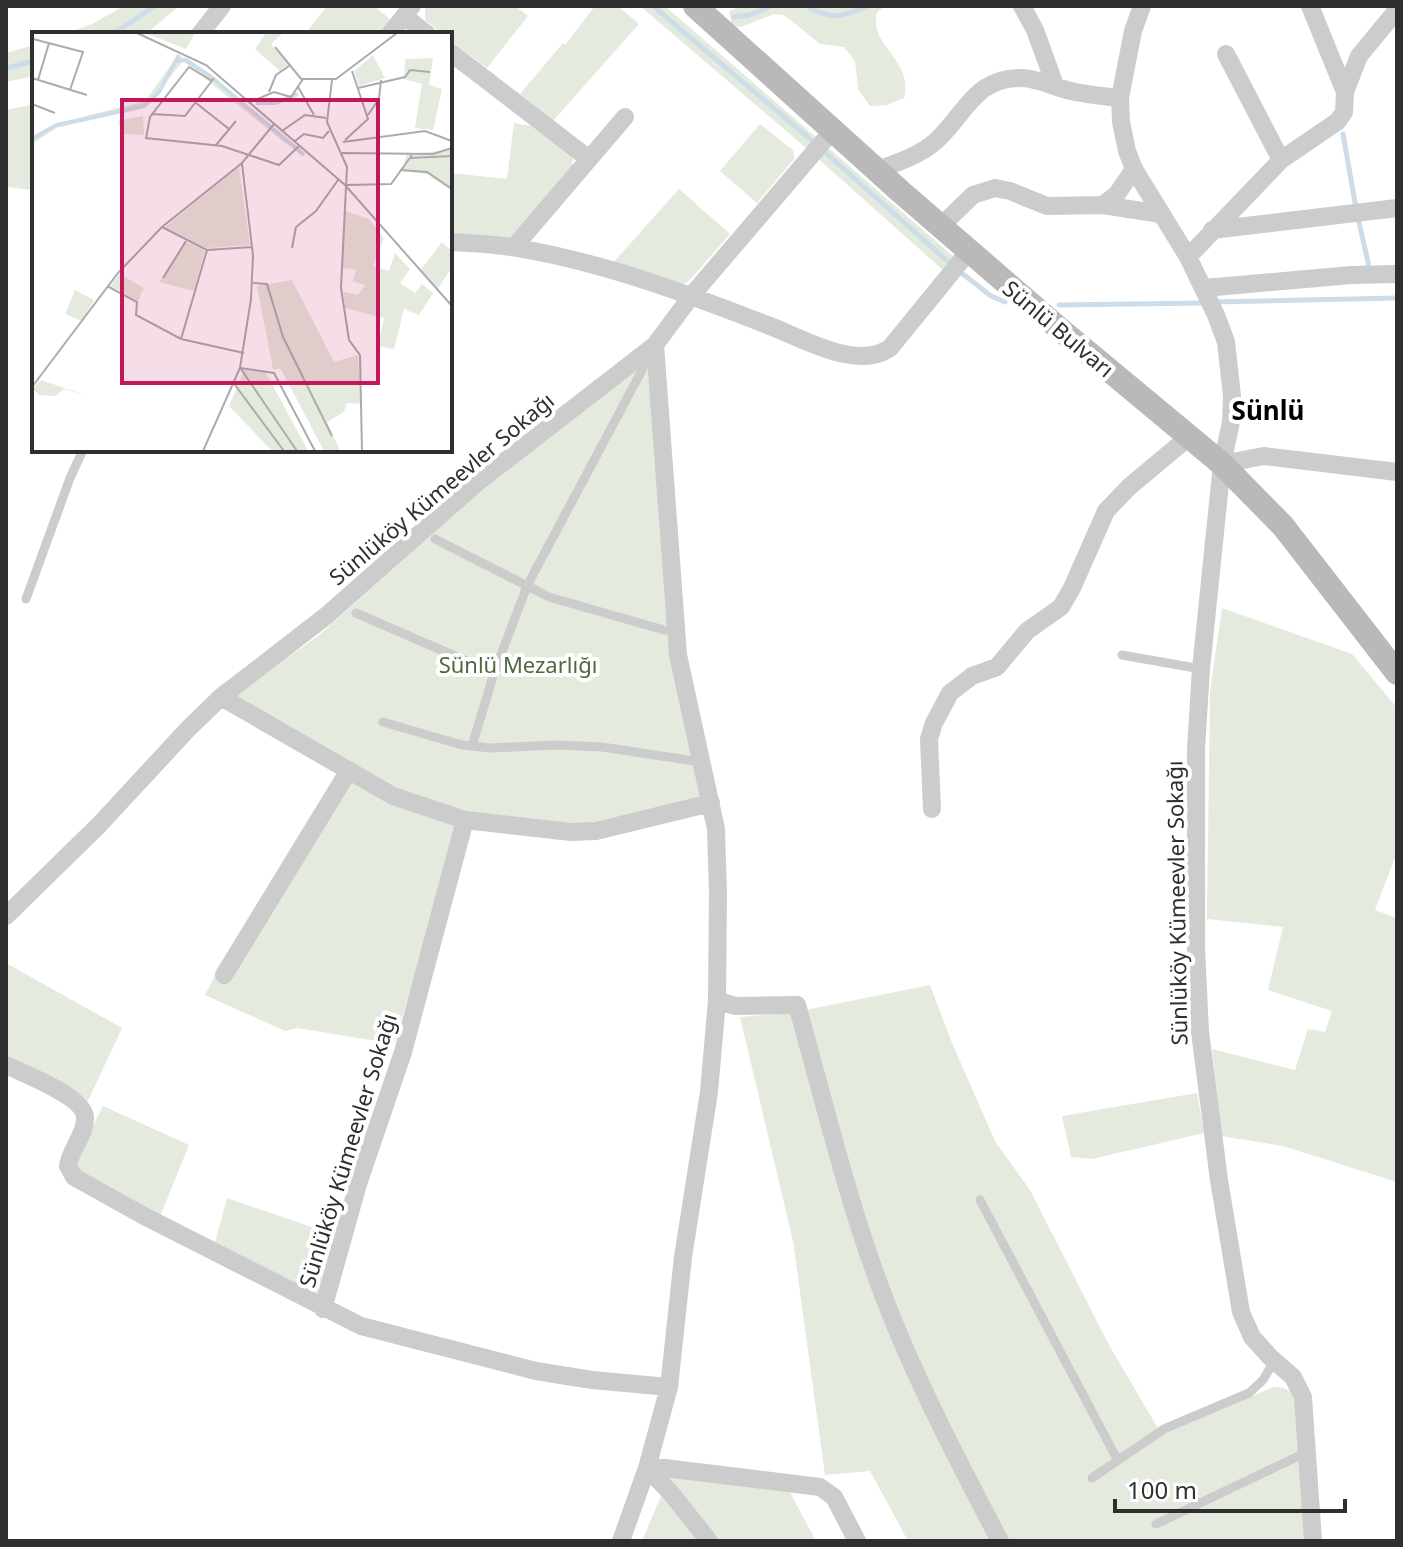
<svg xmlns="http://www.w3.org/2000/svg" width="1403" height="1547" font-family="'Noto Sans',sans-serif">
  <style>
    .green { fill: #e4ebde }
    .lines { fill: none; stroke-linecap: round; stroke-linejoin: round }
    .stream { stroke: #ccdce9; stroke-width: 5 }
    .lane { stroke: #ccc; stroke-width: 9 }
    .street { stroke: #ccc; stroke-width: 18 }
    .secondary { stroke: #b9b9b9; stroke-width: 24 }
    .labels { text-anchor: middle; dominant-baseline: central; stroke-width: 8; stroke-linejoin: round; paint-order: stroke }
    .street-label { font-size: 22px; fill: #2f2f2f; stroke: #fff }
    .park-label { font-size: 22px; fill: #506740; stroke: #fff }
    .quarter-label { font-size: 26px; font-weight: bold; fill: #000; stroke: #fff }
    .inset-river { fill: none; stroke: #ccdce9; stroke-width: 4 }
    .inset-road { fill: none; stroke: #acacac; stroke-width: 2 }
    .view { fill: #c2185b; fill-opacity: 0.15; stroke: #c2185b; stroke-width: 4 }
    .inset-edge { fill: none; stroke: #2f2f2f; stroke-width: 4 }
  </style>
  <rect width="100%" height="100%" fill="#fff"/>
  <path class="green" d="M124,6H179L146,34H64L92,24Z
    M327,6H374L391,20L380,34H305Z
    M425,6H515L528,16L487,68L450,40V34H443L425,20Z
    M595,6H618L639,24L553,121L520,94L563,43L565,45Z
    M640,6H665L954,257L944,271L805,147Z
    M742,6H886L877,12C868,46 914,59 904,98L887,105L870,106L858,89L855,61L844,47L820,44L784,15L774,14L741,27L732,26L729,11Z
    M34,45V76L6,82V53Z
    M34,104V190L6,187V110Z
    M514,123L531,126L573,157L572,166L518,235L503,240L450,233V173L507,179Z
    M760,124L793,150L794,159L757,203L720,171Z
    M679,189L730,234L688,282L677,286L612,264Z
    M642,364L650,374L702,796L592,826L468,813L404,795L233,696L318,636L490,483Z
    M1222,608L1352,654L1397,708V852L1375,910L1397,918V1182L1283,1146L1221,1136L1212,1049L1295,1070L1308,1029L1325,1032L1332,1011L1268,990L1283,927L1207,919L1210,691Z
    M351,778L456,822L435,908L394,1044L298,1028L285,1031L205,995L216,974Z
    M6,963L122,1028L88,1101L6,1057Z
    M930,985L952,1043L995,1141L1030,1190L1109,1345L1162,1435L1273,1387C1286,1387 1292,1390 1296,1402L1306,1541H908L870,1471L825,1475L793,1241L740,1017L791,1013Z
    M1197,1093L1204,1133L1092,1159L1071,1157L1062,1116Z
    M103,1106L189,1145L159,1219L75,1168L76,1159Z
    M227,1198L338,1236L318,1300L214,1246Z
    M669,1477L785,1483L816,1541H642Z"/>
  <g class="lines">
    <path class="stream" d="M653,6L809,138L952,265
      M807,6C833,21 840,17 867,6
      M734,17L750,15L771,6
      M113,34L155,6
      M6,68L34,61
      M1343,134L1356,208
      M1358,218L1370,271
      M959,271L991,296L1005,302
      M1214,302L1397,298
      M1059,305L1204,303"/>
    <path class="lane" d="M435,539L549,597L664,630
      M26,599L70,478L83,450
      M356,613L494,673
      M1122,655L1201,669
      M383,722L462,745L491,748L556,745L602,747L701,762
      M472,746L494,673L527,586L650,355
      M980,1200L1117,1459
      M1092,1478L1164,1429L1249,1393L1263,1380L1274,1361
      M1156,1524L1307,1452"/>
    <path class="street" d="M1022,6L1035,30L1055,85
      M1142,6L1133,31L1120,98L1121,122L1127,151L1134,169L1188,257L1216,315L1226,342L1232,396L1231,422L1222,464L1201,669L1196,749V948L1200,1032L1219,1180L1241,1312L1252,1337L1270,1357L1293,1377L1303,1397L1313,1541
      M404,16L427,34
      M200,34L222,6
      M390,34L412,6
      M450,52L589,159
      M1226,54L1281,160
      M1345,92L1359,56L1397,10
      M877,170C897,163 921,155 937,140C967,112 975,77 1023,78C1040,79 1055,88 1071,91C1087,95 1103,96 1120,98
      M1103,205L1161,214
      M941,226L973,195L995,188L1010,191L1047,206L1103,205L1117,194L1134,169
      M1212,230L1397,208
      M450,242C472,243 495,244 517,248C606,263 691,295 775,328C807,341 858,370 890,348L969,251
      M514,247L625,117
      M1188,257L1281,160L1338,121L1344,112L1345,92L1310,6
      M1204,288L1351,275L1397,274
      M1222,464L1264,456L1397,472
      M221,697L393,796L465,820L571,832L596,831L711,803
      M932,809L929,739L934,723L950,693L972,676L997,667L1027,631L1061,607L1072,588L1106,511L1129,487L1190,436
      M6,916L99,825L188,729L221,697L326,616L478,482L655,345L692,295L833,130
      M224,975L348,772
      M717,1000L735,1006L797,1005C824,1101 847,1199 882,1292C914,1377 958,1461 1000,1541
      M6,1065C24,1074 87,1097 85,1119C85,1136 70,1149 68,1166L74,1177L144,1216L361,1326L536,1371L592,1380L669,1387
      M323,1309L358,1184L403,1052L465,820
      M648,1466L820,1487L834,1497L857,1541
      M647,1468L670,1492L709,1541
      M621,1541L647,1468L669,1387L683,1257L709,1092L717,1000L718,893L716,829L678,655L655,345"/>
    <path class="secondary" d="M695,6L901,192L1062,331L1222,464L1283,526L1397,673"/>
  </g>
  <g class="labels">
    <g class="street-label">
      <text transform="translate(1059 328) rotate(40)">Sünlü Bulvarı</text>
      <text transform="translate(441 488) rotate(-40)">Sünlüköy Kümeevler Sokağı</text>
      <text transform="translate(1176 903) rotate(-91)">Sünlüköy Kümeevler Sokağı</text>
      <text transform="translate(347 1150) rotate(-73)">Sünlüköy Kümeevler Sokağı</text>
    </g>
    <g class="park-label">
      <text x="518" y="664">Sünlü Mezarlığı</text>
    </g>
    <g class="quarter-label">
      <text x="1268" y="410">Sünlü</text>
    </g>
  </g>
  <g transform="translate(32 32)">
    <rect width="420" height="420" fill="#fff"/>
    <path d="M113,1H163L154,17ZM234,1H251L239,12L256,33L248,39L223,17ZM146,23L195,56L262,118L151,29L113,76L24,96L0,112V104L23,92L113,69ZM341,23L353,46L327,54L322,39ZM401,26L397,53L410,57L401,98L383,96L390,52L372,47L373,27ZM111,84L112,103L90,102L86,89ZM420,118V159L395,142L370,139L375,122ZM207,135L218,213L175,216L133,195ZM313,179L337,187L352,206L341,234L357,239L363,221L378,237L368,251L383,261L390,252L401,261L387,283L372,277L362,317L346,314L352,286L313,276L311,260L326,263L333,253L321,249L324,237L310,236ZM154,210L173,218L162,259L127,250ZM410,210L420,219V235L406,257L388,239ZM87,242L112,256L106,269L78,254ZM260,248L302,330L326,323L329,372L315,371L312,380L295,390L308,419H292L249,337H241L225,254ZM43,258L62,268L50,289L33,282ZM212,338L233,339L276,419H240L197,374ZM9,348L59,365L32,357L24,364L7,363L0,357Z" fill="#e4ebde"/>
    <path class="inset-river" d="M144,29L154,28L178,44L272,123M224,71H243L266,62M0,107L25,93L112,74L127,60L147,23"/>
    <path class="inset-road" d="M105,1L174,33L313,153L420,274M1,7L51,20L38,58M243,15L270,48M0,46L55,63M6,48L17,11M300,48L295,90L315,135L309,256L317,308L328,323L330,419M180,49L157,35L118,85L114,106L190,114L247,133L267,114M266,55L282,83M326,56L373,45L378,38L398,40M237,60L244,43L257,34M218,70L242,60L259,65L271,47H304L365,1M164,71L197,97M0,72L23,81M120,82L153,84L182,46M336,83L347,67L349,48M250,99L273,83L294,86M313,108L336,87L320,39M263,109L272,102L291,106L297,99M311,110L393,99L420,109M184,113L204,89M310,121L401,122L420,116M378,126L420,124M368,138L395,140L420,157M314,153L359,152L380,123M130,195L175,218L220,215M260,216L264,195L284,179L306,148M131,246L154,209M221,251L235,252L251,305L300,404M75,254L105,270L104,283L149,307L212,321M149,307L175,218M208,336L242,341L283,419M209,337L265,419M203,353L252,419M0,355L86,241L130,195L210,131L242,92M171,419L208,336L219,267L221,223L210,132"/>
    <path class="view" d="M90,68H346V351H90Z"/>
    <rect width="420" height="420" class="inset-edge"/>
  </g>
  <rect width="1403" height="1547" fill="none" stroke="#2f2f2f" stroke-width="16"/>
  <path d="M1115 1499v12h230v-12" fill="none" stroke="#2f2f2f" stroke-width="4"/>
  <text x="1127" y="1499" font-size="24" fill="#2f2f2f" stroke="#ffffff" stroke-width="6" paint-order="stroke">100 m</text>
</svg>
